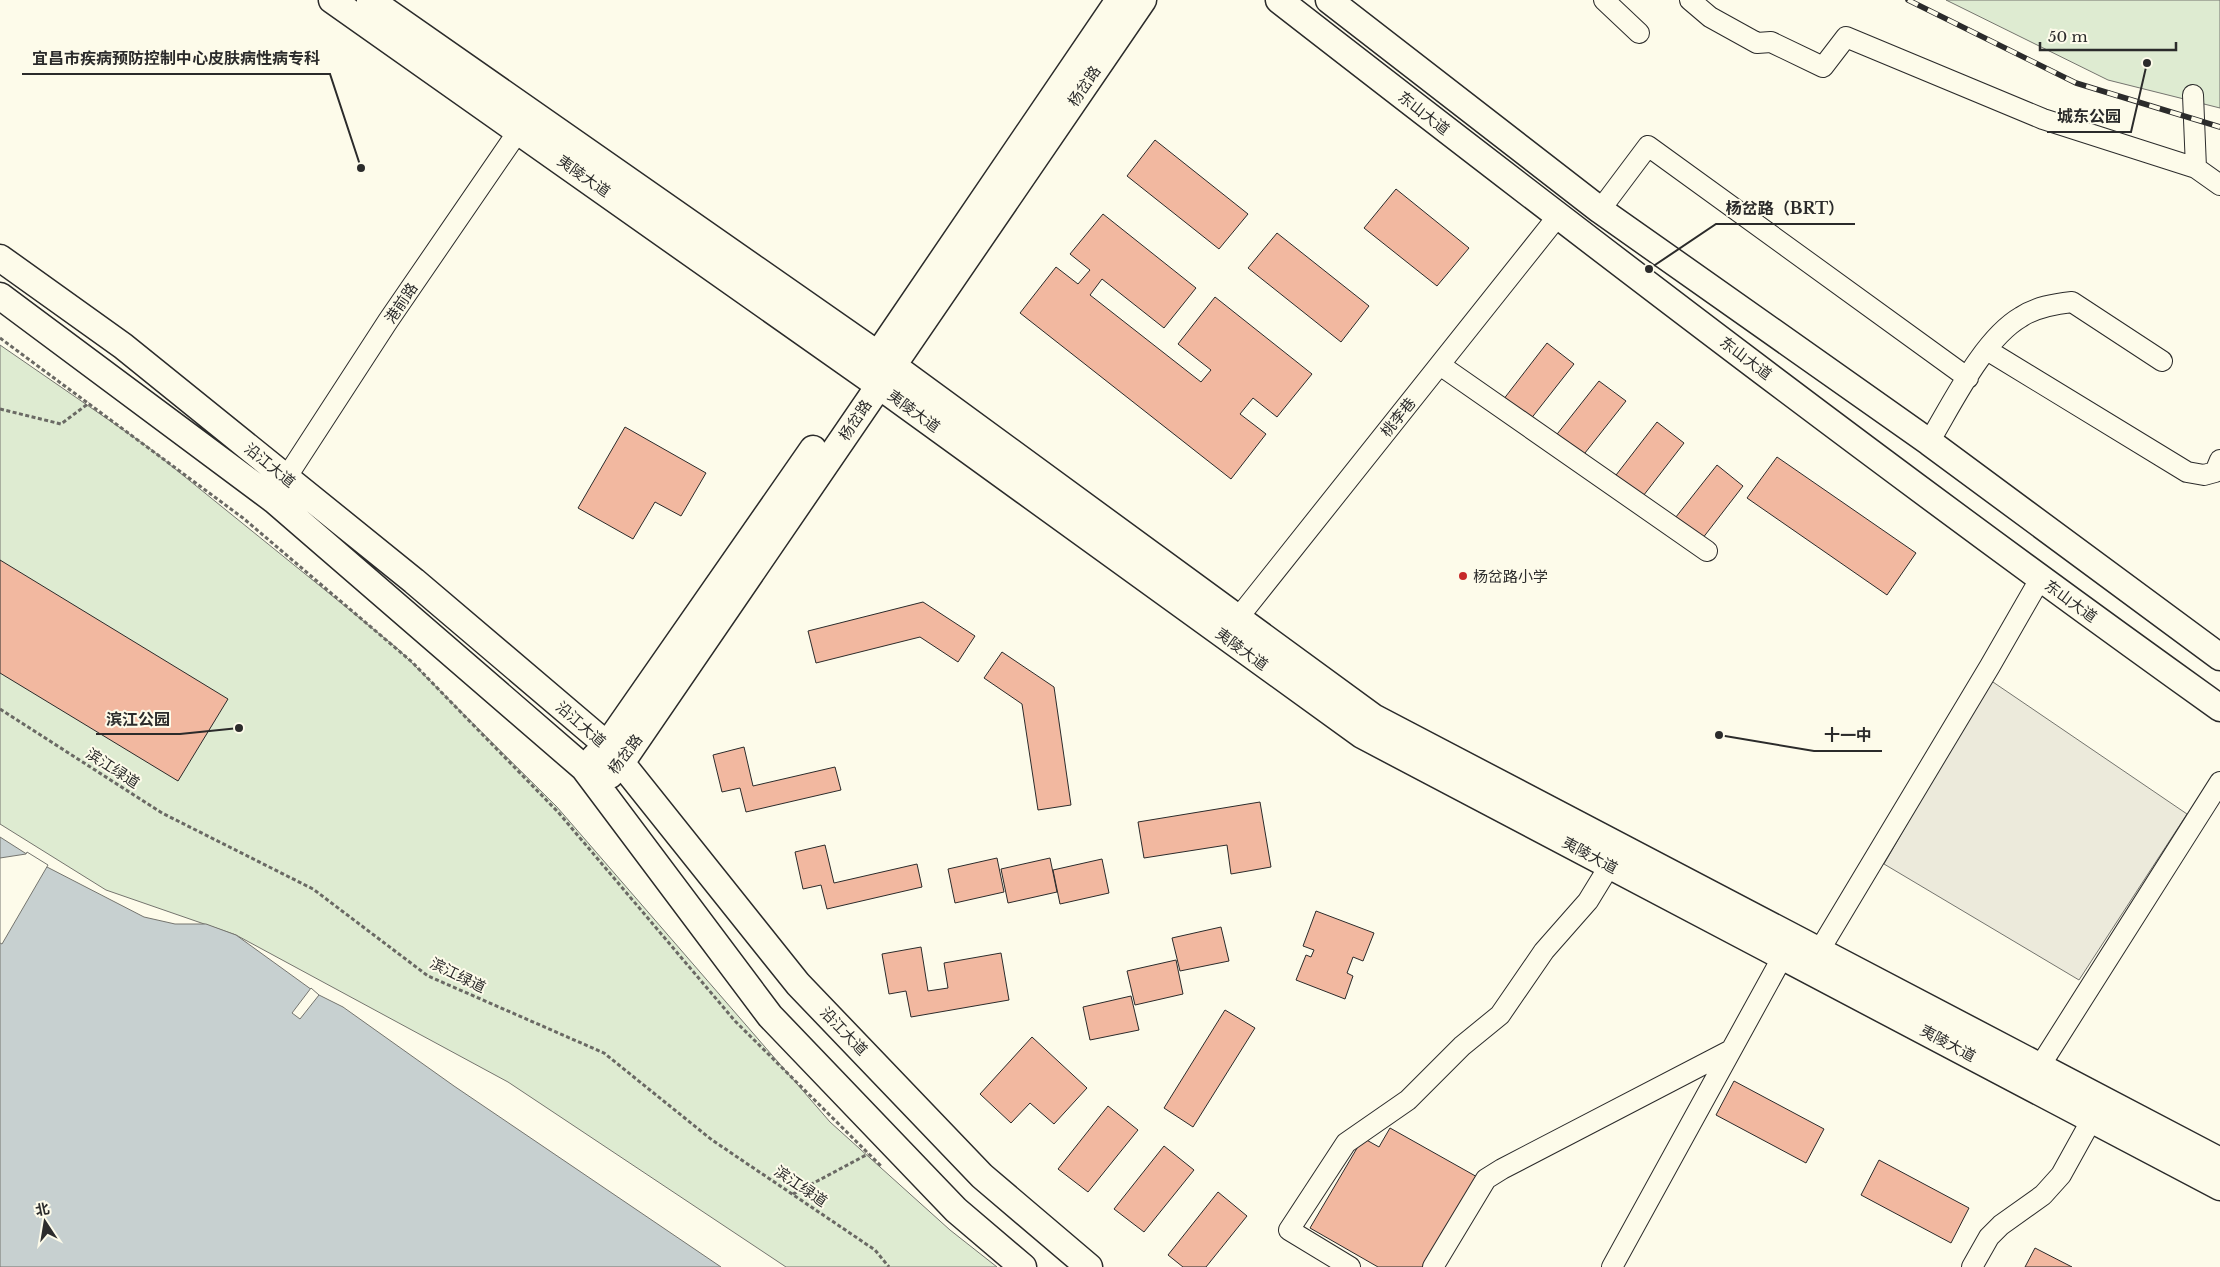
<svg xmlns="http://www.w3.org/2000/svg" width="2220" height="1267" font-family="'Libre Baskerville','Noto Sans SC',serif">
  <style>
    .green { fill: #deebd1; stroke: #74746e }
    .parking { fill: #eceadb; stroke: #74746e }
    .water { fill: #c7d0d0; stroke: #74746e }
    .pier { fill: #fdfbea; stroke: #74746e }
    .building { fill: #f2b8a0; stroke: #2b2b2b }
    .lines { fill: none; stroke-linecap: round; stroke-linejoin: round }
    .minor-casing { stroke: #2b2b2b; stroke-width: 22 }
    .major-casing { stroke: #2b2b2b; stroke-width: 29 }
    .path { stroke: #6a6964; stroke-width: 3; stroke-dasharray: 4 2.5; stroke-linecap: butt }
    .minor { stroke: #fdfbea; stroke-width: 20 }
    .major { stroke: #fdfbea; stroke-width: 26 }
    .rail-casing { stroke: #2b2b2b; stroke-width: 5.5 }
    .rail { stroke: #fdfbea; stroke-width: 4; stroke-dasharray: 11; stroke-linecap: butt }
    .poi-dot { fill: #c62828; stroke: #fdfbea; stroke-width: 2 }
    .labels { text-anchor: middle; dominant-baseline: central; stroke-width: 4; stroke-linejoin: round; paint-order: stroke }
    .street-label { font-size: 15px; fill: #2b2b2b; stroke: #fdfbea }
    .poi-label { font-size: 15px; fill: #2b2b2b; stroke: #fdfbea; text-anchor: start }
    .leader { fill: none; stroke: #2b2b2b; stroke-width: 2 }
    .callout-dot { fill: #2b2b2b; stroke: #fdfbea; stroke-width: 2 }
    .callout-label { font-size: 16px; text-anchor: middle; font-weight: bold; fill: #2b2b2b; stroke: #fdfbea; stroke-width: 4; stroke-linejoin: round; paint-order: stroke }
  </style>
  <rect width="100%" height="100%" fill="#fdfbea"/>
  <path class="green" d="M1946,0H2220V108L2108,80Z
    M0,345L148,447L398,649L557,807L830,1122L950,1230L997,1267H786L508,1082L236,935L106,890L0,824Z"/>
  <path class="parking" d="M1990,680L2187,814L2079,980L1884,864Z"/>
  <path class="water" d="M0,837L47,867L144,917L175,924H206L236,935L319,995L343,1007L454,1086L721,1267H0Z"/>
  <path class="pier" d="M27,852L48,865L2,944L0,943V858L26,854Z
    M311,988L319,995L300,1019L292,1013Z"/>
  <path class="building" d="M1155,140L1248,214L1219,249L1127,176Z
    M1396,189L1469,248L1437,286L1364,228Z
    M1103,214L1196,288L1164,328L1102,279L1090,295L1201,382L1211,370L1178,344L1215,297L1312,374L1277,417L1253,398L1240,414L1266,434L1231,479L1020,313L1056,267L1078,284L1090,270L1070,254Z
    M1277,233L1369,306L1341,342L1248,268Z
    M1547,343L1574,364L1530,420L1503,400Z
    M1599,381L1626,401L1581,458L1554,438Z
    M1657,422L1684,443L1640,500L1613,479Z
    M625,427L706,473L681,516L655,502L633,539L578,508Z
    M1777,457L1916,553L1887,595L1747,498Z
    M1717,465L1743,486L1699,543L1672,522Z
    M0,560L228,699L178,781L0,673Z
    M923,602L975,636L958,662L920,637L816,663L808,631Z
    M1002,652L1054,687L1071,805L1038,810L1022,704L984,678Z
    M744,747L753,786L835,767L841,790L746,812L740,788L722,792L713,755Z
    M1260,802L1271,867L1231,874L1227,845L1144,858L1138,822Z
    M825,845L834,883L917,864L922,887L827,909L821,885L803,889L795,852Z
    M997,858L1004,892L955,903L948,869Z
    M1050,858L1057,892L1008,903L1001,869Z
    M1102,859L1109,893L1060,904L1053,870Z
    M1316,911L1374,933L1363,961L1353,957L1347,973L1353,976L1345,999L1296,980L1306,955L1311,957L1314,950L1303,946Z
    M1221,927L1229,961L1180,971L1172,938Z
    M921,947L928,991L948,988L944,963L1001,953L1009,1000L911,1017L906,991L889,994L882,954Z
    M1176,960L1183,994L1135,1005L1127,971Z
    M1131,996L1139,1030L1090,1040L1083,1007Z
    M1225,1010L1255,1028L1193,1127L1164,1108Z
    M1032,1037L1087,1088L1054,1124L1030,1103L1011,1123L980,1094Z
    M1734,1081L1824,1129L1806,1163L1716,1115Z
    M1108,1106L1138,1130L1088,1192L1058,1169Z
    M1390,1128L1479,1178L1428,1267H1378L1310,1228L1363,1138L1379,1147Z
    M1164,1146L1194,1170L1144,1232L1114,1209Z
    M1879,1160L1969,1208L1951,1243L1861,1195Z
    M1218,1192L1247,1216L1206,1267H1183L1168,1255Z
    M2035,1248L2072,1267H2025Z"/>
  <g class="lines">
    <g class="minor-casing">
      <path id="minor" d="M1604,0L1639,33
        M1690,0L1710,17L1757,43L1771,42L1823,67L1846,37L2043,119L2196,168L2220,185
        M2193,95L2196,168
        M1600,210L1648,146L1968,378
        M1987,350L2187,472L2204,475L2215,472L2220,460
        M1440,365L1707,551
        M1929,442C1952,404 1983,339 2021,317C2036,307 2054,304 2072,302L2162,361
        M286,478L388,321L519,130
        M1238,618L1558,216
        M1819,951L1990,666L2040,579
        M2040,1066L2220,782
        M1350,1267L1289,1230L1346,1143L1408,1100L1462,1046L1500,1015L1544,951L1588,901L1610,865
        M1433,1267L1486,1179L1502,1169L1731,1050
        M1612,1267L1783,956
        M1972,1267L1989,1237L2001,1225L2043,1195L2061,1175L2092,1119"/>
    </g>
    <g class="major-casing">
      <path id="major" d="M332,0L878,385L1362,735L2220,1187
        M370,0L877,354L1373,717L2220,1161
        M1279,0C1589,241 1901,480 2220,708
        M1329,0L1600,210L1929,442L2220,657
        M0,258L123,346L414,581L607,745L798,984L982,1176L1089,1267
        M0,296L274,500L584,768L770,1016L956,1210L1023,1267
        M868,369L1119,0
        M594,758L607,745L813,449
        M610,775L621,763L1143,0"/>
    </g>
    <path class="path" d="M0,338L243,518L412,662L558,812L735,1021L882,1167
      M0,409L61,424L89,403
      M0,709L162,813L313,889L428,976L604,1053L712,1140L875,1250L889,1267
      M793,1194L868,1154"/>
    <use href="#minor" class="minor"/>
    <use href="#major" class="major"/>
    <g class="rail-casing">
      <path id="rail" d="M1908,0L2076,83L2220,127"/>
    </g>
    <use href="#rail" class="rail"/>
  </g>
  <circle class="poi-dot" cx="1463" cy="576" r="5"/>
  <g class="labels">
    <g class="street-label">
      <text transform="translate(1084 86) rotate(-56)">杨岔路</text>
      <text transform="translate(1424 113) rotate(38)">东山大道</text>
      <text transform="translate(584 176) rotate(35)">夷陵大道</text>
      <text transform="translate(401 303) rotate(-56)">港前路</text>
      <text transform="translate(1746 358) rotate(37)">东山大道</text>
      <text transform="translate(914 411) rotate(36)">夷陵大道</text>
      <text transform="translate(1398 417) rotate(-51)">桃李巷</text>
      <text transform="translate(855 420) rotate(-56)">杨岔路</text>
      <text transform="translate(270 465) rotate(39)">沿江大道</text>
      <text transform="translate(2071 601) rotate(36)">东山大道</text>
      <text transform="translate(1242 649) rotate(36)">夷陵大道</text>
      <text transform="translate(581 724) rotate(41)">沿江大道</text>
      <text transform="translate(625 754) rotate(-53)">杨岔路</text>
      <text transform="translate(113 768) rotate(33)">滨江绿道</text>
      <text transform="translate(1590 855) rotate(28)">夷陵大道</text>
      <text transform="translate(458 975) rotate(26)">滨江绿道</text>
      <text transform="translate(844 1031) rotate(46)">沿江大道</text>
      <text transform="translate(1948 1043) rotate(28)">夷陵大道</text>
      <text transform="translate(801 1186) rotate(34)">滨江绿道</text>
    </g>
    <g class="poi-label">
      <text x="1473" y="576">杨岔路小学</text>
    </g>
  </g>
  <path class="leader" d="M361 168L330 74H22M2147 63L2131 132H2047M1649 269L1716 224H1855M239 728L180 734H96M1719 735L1814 751H1882"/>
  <g class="callout-dot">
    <circle cx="361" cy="168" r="5"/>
    <circle cx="2147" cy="63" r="5"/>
    <circle cx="1649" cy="269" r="5"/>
    <circle cx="239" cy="728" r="5"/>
    <circle cx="1719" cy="735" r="5"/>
  </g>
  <g class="callout-label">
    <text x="176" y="64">宜昌市疾病预防控制中心皮肤病性病专科</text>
    <text x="2089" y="122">城东公园</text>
    <text x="1785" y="214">杨岔路（BRT）</text>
    <text x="138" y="725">滨江公园</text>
    <text x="1848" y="741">十一中</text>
  </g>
  <g transform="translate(45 1222) rotate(348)" stroke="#fdfbea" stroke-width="4" paint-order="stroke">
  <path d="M0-4L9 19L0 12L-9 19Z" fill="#2b2b2b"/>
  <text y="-8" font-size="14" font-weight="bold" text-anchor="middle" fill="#2b2b2b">北</text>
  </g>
  <path d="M2040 42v8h136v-8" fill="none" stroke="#2b2b2b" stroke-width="2.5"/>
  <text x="2048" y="42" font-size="15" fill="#2b2b2b" stroke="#fdfbea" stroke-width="4" paint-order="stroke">50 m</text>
</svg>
